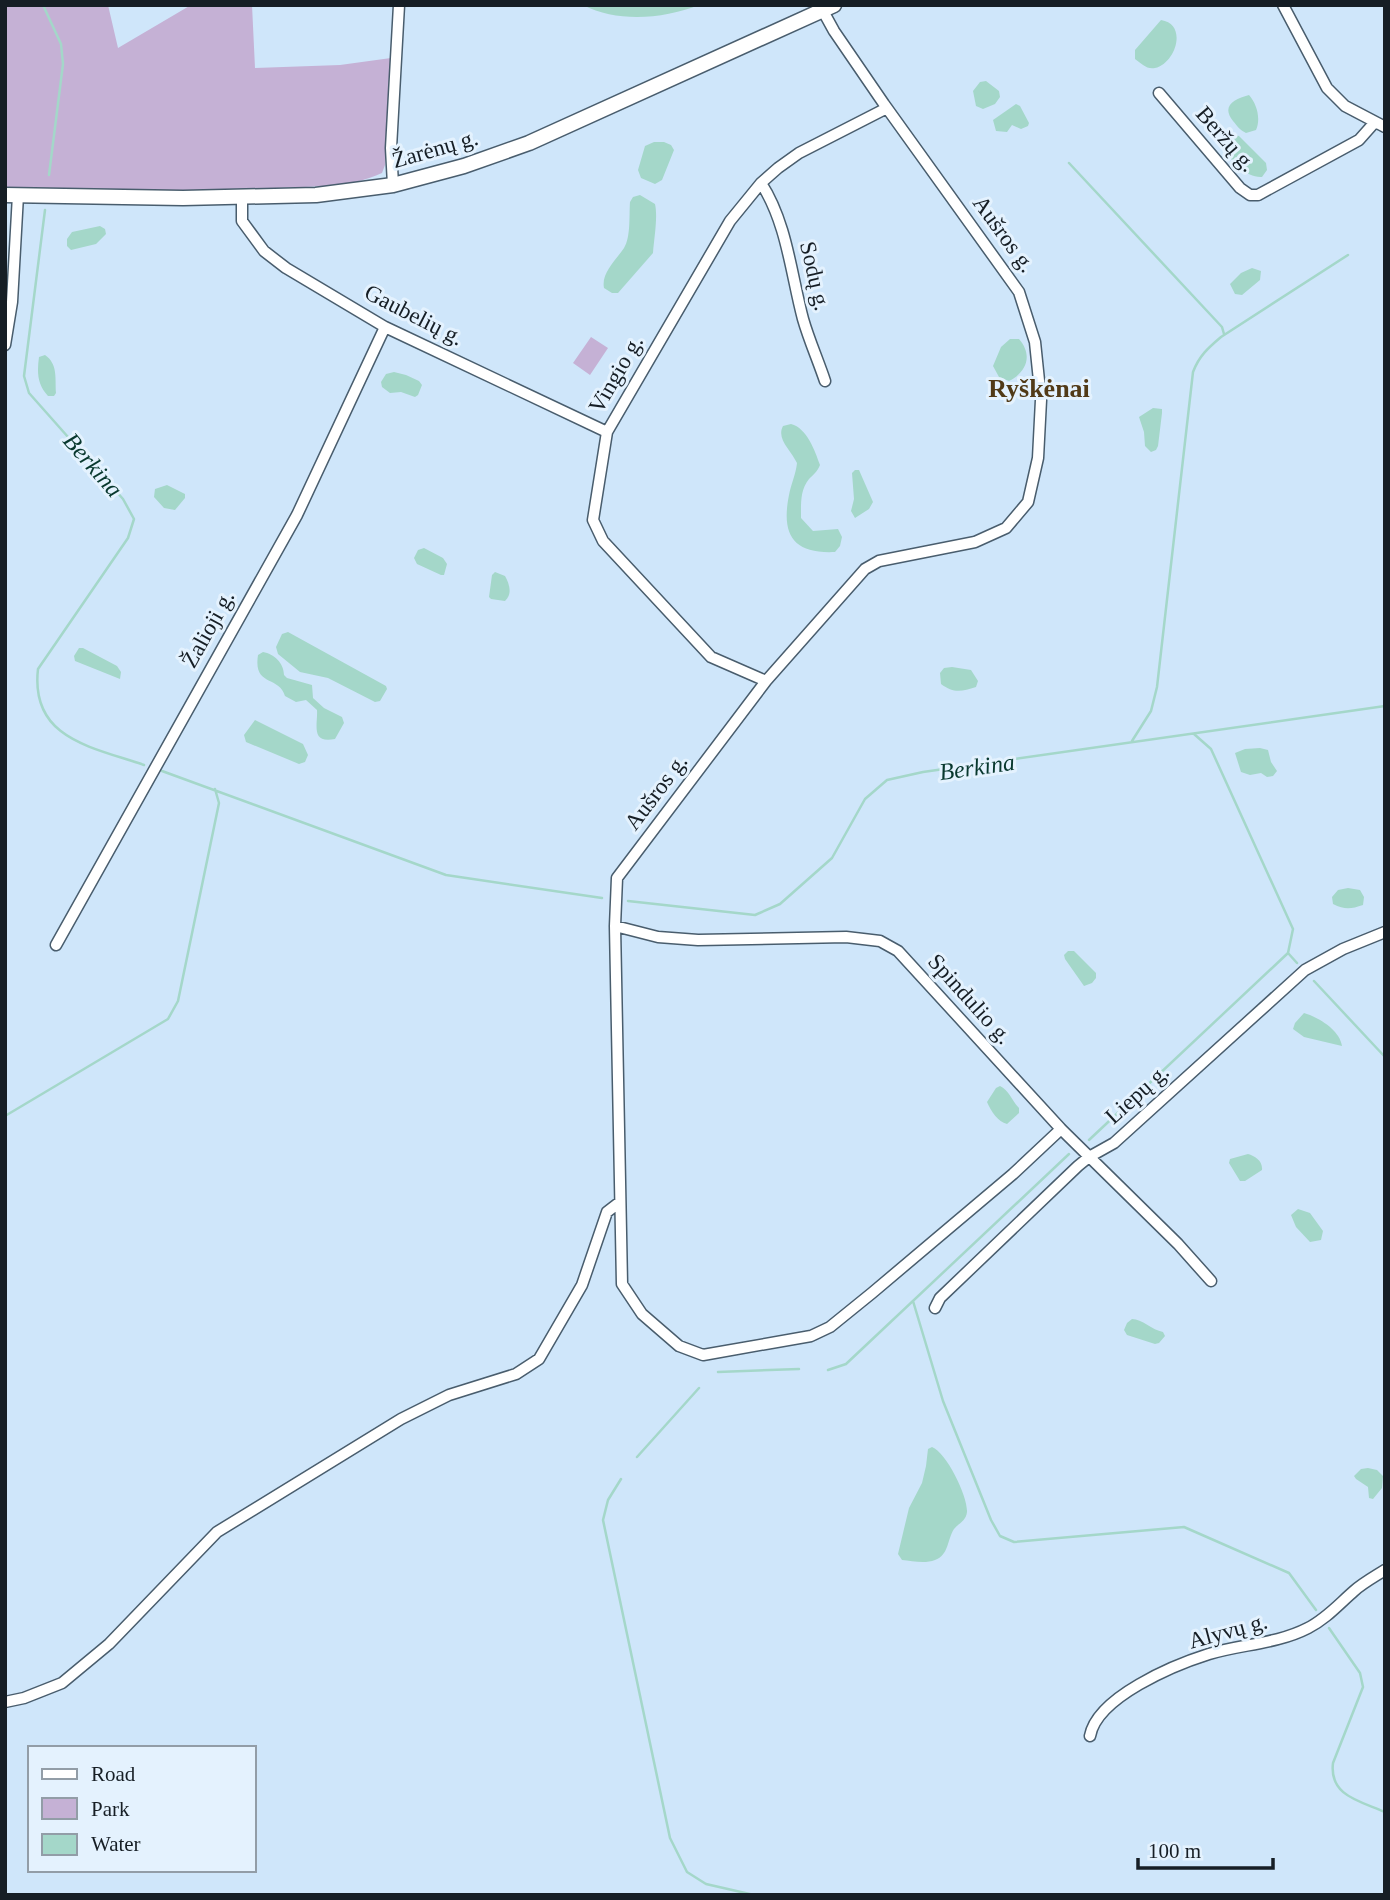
<svg xmlns="http://www.w3.org/2000/svg" width="1390" height="1900" font-family="Georgia,serif">
  <style>
    .green { fill: #c5b1d5 }
    .water { fill: #a4d7c9 }
    .lines { fill: none; stroke-linecap: round; stroke-linejoin: round }
    .stream { stroke: #a4d7c9; stroke-width: 2.5 }
    .minor-casing { stroke: #495d6d; stroke-width: 13 }
    .major-casing { stroke: #495d6d; stroke-width: 17 }
    .minor { stroke: #fff; stroke-width: 10 }
    .major { stroke: #fff; stroke-width: 14 }
    .labels { text-anchor: middle; dominant-baseline: central; stroke-width: 6; stroke-linejoin: round; paint-order: stroke }
    .street-label { font-size: 23px; fill: #161e25; stroke: #e4f2fe }
    .water-label { font-size: 24px; font-style: italic; fill: #08382e; stroke: #e4f2fe }
    .quarter-label { font-size: 26px; font-weight: bold; fill: #513a17; stroke: #e4f2fe }
  </style>
  <rect width="100%" height="100%" fill="#cfe6fa"/>
  <path class="green" d="M5,5H108L118,48L191,5H252L255,68L340,65L391,58L385,165L382,173C351,188 311,186 277,188C186,192 96,190 5,189Z
    M591,337L608,348L590,375L573,363Z"/>
  <path class="water" d="M583,5H699C663,19 618,23 583,5Z
    M1161,20C1188,24 1176,63 1155,68C1147,70 1141,63 1135,59V50Z
    M986,81L999,91L1000,97L995,104L983,109L976,106L973,91L980,82Z
    M1249,95C1257,104 1261,119 1256,130L1246,133C1240,130 1238,127 1233,121C1221,106 1234,99 1249,95Z
    M1016,104L1020,106L1029,123L1028,126L1021,129L1012,125L1007,132L996,131L993,120Z
    M1234,135L1239,136L1266,163L1267,170L1262,177C1246,178 1235,162 1224,152L1229,137Z
    M654,142H664L671,145L674,150L662,180L655,184L641,178L638,170L645,146Z
    M640,195L655,204C658,217 654,239 653,253L618,293H612L604,288C601,273 616,260 624,248C631,237 629,215 630,202L633,197Z
    M100,226L105,229L106,234L96,244L71,250L67,246V239L72,232Z
    M1252,268L1261,271L1260,280L1242,295L1235,294L1230,284L1241,273Z
    M1010,339H1019C1033,355 1027,372 1009,381L999,377L993,366L1001,347Z
    M45,355C58,364 55,378 56,393L54,396H48C37,384 37,372 39,357Z
    M394,372L406,375L419,381L422,385L418,395L415,397L401,392L390,393L382,387L381,382L386,374Z
    M1153,408L1162,409V413L1158,446L1156,450L1151,452L1145,446L1144,432L1139,417Z
    M791,424C807,428 815,451 820,465C817,472 814,474 809,479C800,490 801,504 801,518L813,531L838,529L842,537L840,546L835,552C793,554 781,535 789,495C791,484 796,474 797,463C791,450 776,439 783,426Z
    M855,470H859L873,502L869,509L855,518L851,511L854,499L852,473Z
    M167,485L185,494V498L175,510L164,508L154,497L155,489Z
    M424,548L443,558L447,564L444,575H441L417,564L414,558L418,550Z
    M495,572L505,576C509,583 513,594 505,601L491,599L489,597L492,575Z
    M288,632L386,686L387,689L380,701L375,702L328,678L300,672L278,654L276,647L282,634Z
    M79,648H83L117,666L121,672L120,679L75,661L74,656Z
    M263,652C274,654 284,663 284,675L287,678L312,685L313,698L324,708L342,717L344,723L335,739C310,744 318,724 317,710L306,700L296,702L285,696C279,675 253,687 258,655Z
    M952,667L971,670L978,681L976,687C961,692 953,693 941,684L940,673L944,668Z
    M255,720L303,744L308,755L305,762L299,764L246,742L244,735Z
    M1260,748L1268,750L1271,762L1277,771L1273,776L1267,777L1261,773L1250,775L1241,772L1235,753L1245,749Z
    M1348,888L1360,890L1364,897L1363,905C1351,909 1345,910 1333,904L1332,897L1338,890Z
    M1068,951H1074L1096,973V978L1092,983L1084,986L1065,959L1064,955Z
    M1304,1013C1318,1017 1340,1030 1342,1046L1304,1037L1293,1029L1295,1023Z
    M1000,1086C1009,1090 1012,1101 1019,1108V1113L1007,1124C998,1122 991,1111 987,1102L996,1088Z
    M1248,1154C1255,1156 1263,1161 1262,1170L1245,1181H1240L1229,1163L1230,1159Z
    M1298,1209L1310,1213L1323,1231L1321,1240L1310,1242L1296,1227L1291,1215Z
    M1132,1319C1142,1319 1152,1330 1163,1332L1165,1336L1159,1343L1155,1344L1127,1335L1124,1330L1127,1323Z
    M932,1447C947,1453 968,1497 967,1512C966,1521 959,1523 954,1529C947,1540 949,1555 935,1560C925,1564 912,1561 902,1560L898,1554L909,1508L922,1483L926,1466L928,1449Z
    M1368,1468L1377,1470L1383,1476L1382,1488L1373,1499L1369,1498L1368,1487L1356,1479L1354,1476L1361,1469Z"/>
  <g class="lines">
    <path class="stream" d="M43,5L61,44L63,64L49,175
      M1069,163L1222,327L1224,334
      M45,210L24,376L29,393L123,499L134,519L128,538L38,669C30,739 92,747 144,765
      M1132,741L1151,711L1157,687L1193,372C1199,356 1208,348 1221,337L1348,255
      M162,771L446,875L602,898
      M628,901L755,915L780,904L832,858L865,799L887,780L923,772L1385,706
      M1288,953L1297,963
      M1314,981L1385,1057
      M5,1116L168,1019L178,1001L219,803L215,789
      M1089,1140L1288,953L1293,929L1211,749L1194,734
      M913,1301L943,1401L991,1520L1000,1536L1014,1542L1184,1527L1289,1573L1316,1610
      M828,1370L846,1364L1069,1154
      M718,1372L799,1369
      M637,1457L699,1388
      M621,1479L608,1500L603,1520L670,1838L687,1872L706,1884L754,1895
      M1329,1628L1360,1673L1363,1687L1333,1763C1329,1796 1360,1801 1385,1812"/>
    <g class="minor-casing">
      <path id="minor" d="M1283,5L1327,88L1345,106L1385,127
        M823,11L834,31L884,104L1019,292L1035,342L1041,400L1038,458L1028,502L1006,528L975,542L879,561L865,569L766,681L617,878L615,926L622,1284L642,1314L679,1346L703,1355L811,1336L830,1327L872,1293L1013,1174L1061,1129
        M1159,93L1240,188L1250,195H1258L1359,140L1375,122
        M761,183C787,223 791,274 803,319C809,340 818,360 825,381
        M393,185L391,148L399,5
        M242,196V221L264,251L286,268L385,327L607,432
        M5,345L12,302L18,195
        M766,681L711,657L603,541L593,520L607,432L730,221L761,183L778,168L799,153L887,108
        M615,926L658,937L698,940L846,937L880,941L898,951L1061,1129L1178,1244L1211,1281
        M56,945L297,515L385,327
        M935,1308L940,1298L1078,1166L1089,1157L1114,1143L1305,970L1343,949L1385,932
        M5,1702L24,1698L62,1683L109,1644L217,1532L401,1419L449,1395L516,1374L539,1359L582,1285L607,1212L620,1202
        M1090,1736C1097,1697 1174,1665 1209,1654C1242,1644 1277,1644 1308,1628C1326,1619 1339,1604 1354,1591C1363,1583 1374,1577 1385,1570"/>
    </g>
    <g class="major-casing">
      <path id="major" d="M5,195L183,198L316,195L393,185L464,166L529,143L834,5"/>
    </g>
    <use href="#minor" class="minor"/>
    <use href="#major" class="major"/>
  </g>
  <g class="labels">
    <g class="street-label">
      <text transform="translate(1226 139) rotate(49)">Beržų g.</text>
      <text transform="translate(435 149) rotate(-16)">Žarėnų g.</text>
      <text transform="translate(1004 234) rotate(54)">Aušros g.</text>
      <text transform="translate(815 276) rotate(77)">Sodų g.</text>
      <text transform="translate(414 315) rotate(27)">Gaubelių g.</text>
      <text transform="translate(616 374) rotate(-60)">Vingio g.</text>
      <text transform="translate(208 629) rotate(-61)">Žalioji g.</text>
      <text transform="translate(656 792) rotate(-53)">Aušros g.</text>
      <text transform="translate(970 999) rotate(48)">Spindulio g.</text>
      <text transform="translate(1137 1094) rotate(-42)">Liepų g.</text>
      <text transform="translate(1228 1631) rotate(-15)">Alyvų g.</text>
    </g>
    <g class="water-label">
      <text transform="translate(93 465) rotate(49)">Berkina</text>
      <text transform="translate(977 767) rotate(-8)">Berkina</text>
    </g>
    <g class="quarter-label">
      <text x="1039" y="388">Ryškėnai</text>
    </g>
  </g>
  <rect width="1390" height="1900" fill="none" stroke="#161e25" stroke-width="14"/>
  <rect x="28" y="1746" width="228" height="126" fill="#e4f2fe" stroke="#929da7" stroke-width="2"/>
  <rect x="42" y="1769" width="35" height="10" fill="#ffffff" stroke="#929da7" stroke-width="2"/>
  <text x="91" y="1781" font-size="21" fill="#161e25">Road</text>
  <rect x="42" y="1798" width="35" height="21" fill="#c5b1d5" stroke="#929da7" stroke-width="2"/>
  <text x="91" y="1816" font-size="21" fill="#161e25">Park</text>
  <rect x="42" y="1834" width="35" height="21" fill="#a4d7c9" stroke="#929da7" stroke-width="2"/>
  <text x="91" y="1851" font-size="21" fill="#161e25">Water</text>
  <path d="M1138 1858v10h135v-10" fill="none" stroke="#161e25" stroke-width="3.5"/>
  <text x="1148" y="1858" font-size="21" fill="#161e25" stroke="#e4f2fe" stroke-width="5" paint-order="stroke">100 m</text>
</svg>
